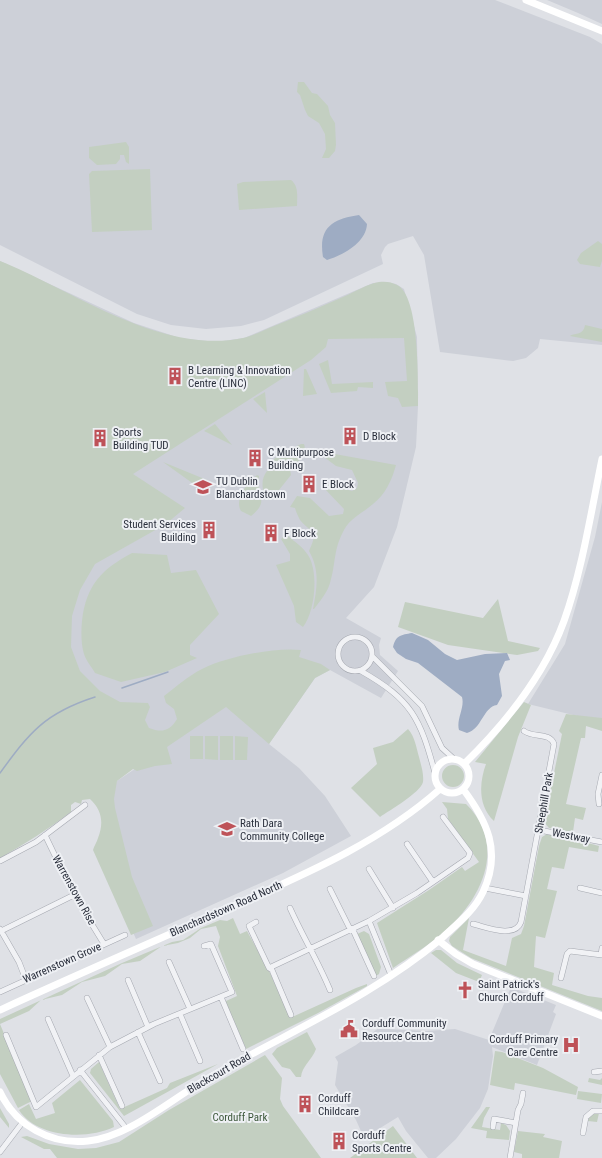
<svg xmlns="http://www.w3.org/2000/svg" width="602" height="1158" font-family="'Roboto Condensed',sans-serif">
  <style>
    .built { fill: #cdd0d8 }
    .green { fill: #c3cfc1 }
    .water { fill: #9eacc3 }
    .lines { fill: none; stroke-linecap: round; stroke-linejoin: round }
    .stream { stroke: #9eacc3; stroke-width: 1.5 }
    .street-casing { stroke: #a5a8b0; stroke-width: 6 }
    .street { stroke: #f1f2f5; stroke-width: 5 }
    .secondary { stroke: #fff; stroke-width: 7 }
    .labels { text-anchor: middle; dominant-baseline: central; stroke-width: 4; stroke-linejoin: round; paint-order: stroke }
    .poi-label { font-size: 11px; fill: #2a2f3c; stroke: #eef0f4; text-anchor: start }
    .street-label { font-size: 11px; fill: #2a2f3c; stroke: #eef0f4 }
    .park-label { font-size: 11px; fill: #3b5639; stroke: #eef0f4 }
  </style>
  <rect width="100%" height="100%" fill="#dfe1e6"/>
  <path class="built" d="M0,0H495L590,37L602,44V345L540,339L538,348L526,358L513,361L440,352L424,255L413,236L388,244L385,247L381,255L383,264L264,320L241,326L206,329L171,325L137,314L0,245Z
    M547,0H602V24L578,13Z
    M0,261L134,323L180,338L216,342L244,338L373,283L386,282L396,284L404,289L417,337L418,406L416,447L397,527L374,587L346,618L381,638L379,645L380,655L398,671L381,698L330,670L315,678L269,744L299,768L325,796L351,836L283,873L136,939L98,854L114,783L157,754L54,673Z
    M602,502V722L528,704L565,644L595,537Z
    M511,987L556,1005L553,1012L556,1014L537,1065L492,1047L493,1056L488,1089L480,1108L456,1139L436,1158H428L406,1131L398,1117L364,1138L356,1120L335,1085L338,1062L335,1057L356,1045L384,1024L387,1029L427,1031L455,1029L489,1040Z"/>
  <path class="green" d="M298,82H304L312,93L317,94L328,106L330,115L335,123L336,145L335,151L329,158H322L326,149L325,134L319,123L308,116L305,110L300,95L297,92Z
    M126,142L129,147V164L126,162L124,155H120V159L116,164L97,165L89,158V147Z
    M150,169L152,230L92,232L89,174L92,171Z
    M291,180C299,186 297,197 297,206L239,210L237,184L243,182Z
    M598,241L602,244V261L600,267L580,264L577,260L581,253Z
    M0,261C74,291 161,355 243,338C253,336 264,330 274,326C297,317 320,307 343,297C355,292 367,284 379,282C385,281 392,282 397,285C420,296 418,382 418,406L402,407L398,398L388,396L385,382L407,381L404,338L328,339L326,347L311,360L133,474L185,508L166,524L95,564L80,590L72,616L71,647L80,671L100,691L120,702L148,703L150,707L145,720L149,728C162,733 170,731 177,719L174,709L166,703L164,696C176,687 188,676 202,669C226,657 274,647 301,650L299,657L321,664L330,670L315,678L269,744L226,707L167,747L172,764L155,766L137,771L133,769L117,781L114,799L115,808L132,877L153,926L131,935L93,850C94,846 97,842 98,838C104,823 102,810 90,799L82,800L81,804L75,802L71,805V812C48,829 25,844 0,858Z
    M585,325L602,329V342L570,336C576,332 583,336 585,325Z
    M328,360L332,384L373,382V388L358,387L357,391L331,393L319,364Z
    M304,369H306L317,394L303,396Z
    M265,392L267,413L253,399Z
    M215,424L232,445L204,431Z
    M301,444H304C307,451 301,458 297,463L273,464V460L279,455Z
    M329,453L396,465C392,480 385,495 373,504C363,513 350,518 344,530C333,550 336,564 330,583C327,593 320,601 314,609H313C317,588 320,570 309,551C319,529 312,534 300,520C298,516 296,512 295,508L290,507L297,496L310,498L329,516L343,514L344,509L323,487L325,483L352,491L357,488L358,483L352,470L336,466L324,457Z
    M163,462L207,480L202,490Z
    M290,469L291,475L271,500H267C262,491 260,480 267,471Z
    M257,475L259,476C255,497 271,500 251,516L241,511C234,499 247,483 257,475Z
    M284,536H288C295,542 303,547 308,555C319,572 315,612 303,627L296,622L294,606L276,565L290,561V554L281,539Z
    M132,553L167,555L171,573L196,570L219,614L190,645V655L197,658L165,672L121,682L95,673C92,667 86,661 84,654C81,644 81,631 82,621C86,585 102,569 132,553Z
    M498,599L508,641L540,648L538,651L517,655L448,645L398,627L405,602L483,618Z
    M524,702L531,705L518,737L494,821C478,806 479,783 486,764L475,762Z
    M566,714L602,718V731L586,726L585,738H581L566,804L586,808L583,820L575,818L573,832L549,828L544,822L562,734L559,731Z
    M408,729C415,737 416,747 419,757C421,765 424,774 423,782C420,793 390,810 380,817L351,788L377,764L373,748L393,742Z
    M190,736H203V759H190Z
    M205,736H218V760L205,759Z
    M220,736H233V760H220Z
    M235,736L248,737L247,760H235Z
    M442 776a11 11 0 1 1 22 0a11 11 0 1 1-22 0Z
    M442,802L466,804C507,844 483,898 445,931C430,945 410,956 393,968L377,923L429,890L462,867L465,871L479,862L448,819L447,809Z
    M547,834L573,839L599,846L598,852L569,847L564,869L552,867L547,889L557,891L545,938L536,936L534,967L554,973L552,985L588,996L602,998V1011L471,958L452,946L449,941L450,937L469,918L463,950L506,966L512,938L521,934L524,926L539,846L542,837Z
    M233,918L240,934L247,931L271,975L290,1018L356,988L367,984V986L318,1013L246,1049L226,1003V1001L237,996L218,946L220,937L216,926L201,929L190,938L178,943L162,946L140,961L122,964L105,976L82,982L62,995L41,1000L29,1011L0,1024L32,1101L18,1108L0,1074V1019L122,963L172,942L183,940L201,928L220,920L227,921Z
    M364,931L369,934L381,967L379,974L376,976L357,934Z
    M436,950H441L457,963L482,975L479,982L456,973L431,953Z
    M307,1032L316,1049C312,1060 302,1066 301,1077H296L290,1069L282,1067L272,1054L277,1048Z
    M495,1051L502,1052L543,1068L578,1087L576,1095L515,1083L514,1090L490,1085Z
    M265,1055L282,1078L280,1099L283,1106L321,1158H57L50,1149H44L21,1137L27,1136L49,1144L78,1149L96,1148L119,1142L169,1110Z
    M99,1062L120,1109L167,1088L170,1083L218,1064L124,1116L90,1073L91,1069Z
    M589,1078L600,1080L602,1078V1085L588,1082Z
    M80,1080L113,1121L114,1127C87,1140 37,1138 19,1110L29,1104L36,1119L55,1113L52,1103Z
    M578,1091L602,1094L601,1103L577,1099Z
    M486,1107H490L484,1118L482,1127L500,1130L501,1123L506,1125L510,1131L509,1140L486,1138L487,1131L471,1128Z
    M0,1108L9,1124V1128L0,1117Z
    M595,1113H599L597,1122L588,1121L589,1118Z
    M393,1126L417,1158H350Z
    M518,1131L545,1134L543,1137L562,1141L559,1158H522V1154L514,1152Z"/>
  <path class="water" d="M359,215L367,224C366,243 343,255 327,260L323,257C318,227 333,219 359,215Z
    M412,633L428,640L445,654L457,660L485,654L507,653L510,660L505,661L499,674L502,696L497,705C483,707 482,729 467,733L459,730C456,719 465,708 462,697L418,663L406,659L397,653L393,647C396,635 401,635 412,633Z"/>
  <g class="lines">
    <path class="stream" d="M122,688L168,672
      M0,773C30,732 45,713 95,697"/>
    <g class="street-casing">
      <path id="street" d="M338 654a17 17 0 1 1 34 0a17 17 0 1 1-34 0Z
        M372,656L422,706L442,748L454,759
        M361,671C412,700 420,718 435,773
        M599,804L598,794L602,775
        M539,830L602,842
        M45,835L74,895L104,944
        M407,844L433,882
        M0,861L36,842L85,805
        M369,869L393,908
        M485,888L526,896
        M580,888L602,893
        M330,889L349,927L353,930L374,976
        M290,908C303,937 318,961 330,990
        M369,921L391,975
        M256,922L249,926L269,968L272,970L291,1015
        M473,924C486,927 515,939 521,922L554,744C550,732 533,738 524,731
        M0,929L19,962L26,980
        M1,931L74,895
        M601,955L602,948
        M169,962L190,1009
        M269,968L369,921L417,893L468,858L470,853L443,817
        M561,978L567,954L570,951L602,955
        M128,980L148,1027
        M0,992L125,935
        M221,997L243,1049
        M87,998L110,1047
        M180,1014L200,1061
        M48,1019L73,1076
        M138,1032L160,1081
        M6,1035L36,1107L110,1047L154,1024L232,992L211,944L204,946
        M99,1055L122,1106
        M80,1070L126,1128
        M594,1072L602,1071
        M493,1127L494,1119L516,1123
        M583,1133L586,1117L593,1111H602
        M0,1152L22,1123
        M510,1158L518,1110L521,1104L523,1093"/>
    </g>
    <use href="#street" class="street"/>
    <path class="secondary" d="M526,0L602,31
      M435 776a17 17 0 1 1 34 0a17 17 0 1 1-34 0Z
      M464,764C505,724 544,676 564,621C582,571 591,512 602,459
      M438,940L456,954L473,964L602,1016
      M0,1010C74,976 148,944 222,911C298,877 377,845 440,789
      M0,1092C16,1126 51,1145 88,1141C129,1137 171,1099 207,1079C286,1033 372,997 442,938C457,924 474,911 483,892C502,852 487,821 463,789"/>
  </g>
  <defs>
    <g id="building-bare" transform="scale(1.38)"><path d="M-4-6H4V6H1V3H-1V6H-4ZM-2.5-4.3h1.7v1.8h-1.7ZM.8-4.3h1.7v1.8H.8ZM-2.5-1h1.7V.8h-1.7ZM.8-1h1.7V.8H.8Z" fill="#be5258" stroke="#eef0f4" stroke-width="2.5" paint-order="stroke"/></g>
    <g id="university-bare" transform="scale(1.38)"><path d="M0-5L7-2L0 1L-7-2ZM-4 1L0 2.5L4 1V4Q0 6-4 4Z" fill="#be5258" stroke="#eef0f4" stroke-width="2.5" paint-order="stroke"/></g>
    <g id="school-bare" transform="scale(1.38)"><path d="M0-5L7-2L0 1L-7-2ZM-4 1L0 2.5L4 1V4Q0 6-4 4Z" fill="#be5258" stroke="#eef0f4" stroke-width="2.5" paint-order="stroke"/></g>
    <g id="church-bare" transform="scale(1.38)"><path d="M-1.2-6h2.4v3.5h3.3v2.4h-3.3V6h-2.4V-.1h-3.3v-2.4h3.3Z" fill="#be5258" stroke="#eef0f4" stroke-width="2.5" paint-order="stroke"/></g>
    <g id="civic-bare" transform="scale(1.38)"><path d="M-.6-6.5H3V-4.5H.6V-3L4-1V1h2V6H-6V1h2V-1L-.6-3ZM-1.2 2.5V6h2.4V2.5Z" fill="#be5258" stroke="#eef0f4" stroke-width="2.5" paint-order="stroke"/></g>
    <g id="hospital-bare" transform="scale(1.38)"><path d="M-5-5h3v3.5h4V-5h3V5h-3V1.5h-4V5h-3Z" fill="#be5258" stroke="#eef0f4" stroke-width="2.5" paint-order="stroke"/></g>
  </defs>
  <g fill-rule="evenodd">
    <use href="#building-bare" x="175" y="376"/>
    <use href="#building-bare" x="350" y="436"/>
    <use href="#building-bare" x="100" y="438"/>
    <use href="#building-bare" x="255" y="458"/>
    <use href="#building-bare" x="309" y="484"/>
    <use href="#university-bare" x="203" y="487"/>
    <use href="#building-bare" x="209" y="530"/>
    <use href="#building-bare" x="271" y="533"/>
    <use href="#school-bare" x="227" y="829"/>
    <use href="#church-bare" x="465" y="990"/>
    <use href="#civic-bare" x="349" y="1029"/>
    <use href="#hospital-bare" x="571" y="1045"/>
    <use href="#building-bare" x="305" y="1104"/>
    <use href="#building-bare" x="339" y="1141"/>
  </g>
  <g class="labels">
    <g class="poi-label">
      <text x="188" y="370">B Learning &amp; Innovation<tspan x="188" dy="13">Centre (LINC)</tspan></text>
      <text x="113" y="432">Sports<tspan x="113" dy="13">Building TUD</tspan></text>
      <text x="363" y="436">D Block</text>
      <text x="268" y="452">C Multipurpose<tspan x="268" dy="13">Building</tspan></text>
      <text x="216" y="481">TU Dublin<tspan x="216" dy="13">Blanchardstown</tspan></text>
      <text x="322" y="484">E Block</text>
      <text x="196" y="524" text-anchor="end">Student Services<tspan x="196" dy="13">Building</tspan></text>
      <text x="284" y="533">F Block</text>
      <text x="240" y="823">Rath Dara<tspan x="240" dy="13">Community College</tspan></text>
      <text x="478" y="984">Saint Patrick's<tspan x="478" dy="13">Church Corduff</tspan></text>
      <text x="362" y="1023">Corduff Community<tspan x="362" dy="13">Resource Centre</tspan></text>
      <text x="558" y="1039" text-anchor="end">Corduff Primary<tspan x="558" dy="13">Care Centre</tspan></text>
      <text x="318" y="1098">Corduff<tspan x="318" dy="13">Childcare</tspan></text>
      <text x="352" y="1135">Corduff<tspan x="352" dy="13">Sports Centre</tspan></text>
    </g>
    <g class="street-label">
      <text transform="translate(544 803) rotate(-80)">Sheephill Park</text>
      <text transform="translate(571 836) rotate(11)">Westway</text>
      <text transform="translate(74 890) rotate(61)">Warrenstown Rise</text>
      <text transform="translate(226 909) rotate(-24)">Blanchardstown Road North</text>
      <text transform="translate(62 963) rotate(-24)">Warrenstown Grove</text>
      <text transform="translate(219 1073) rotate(-30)">Blackcourt Road</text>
    </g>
    <g class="park-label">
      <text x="240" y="1117">Corduff Park</text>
    </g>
  </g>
</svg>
